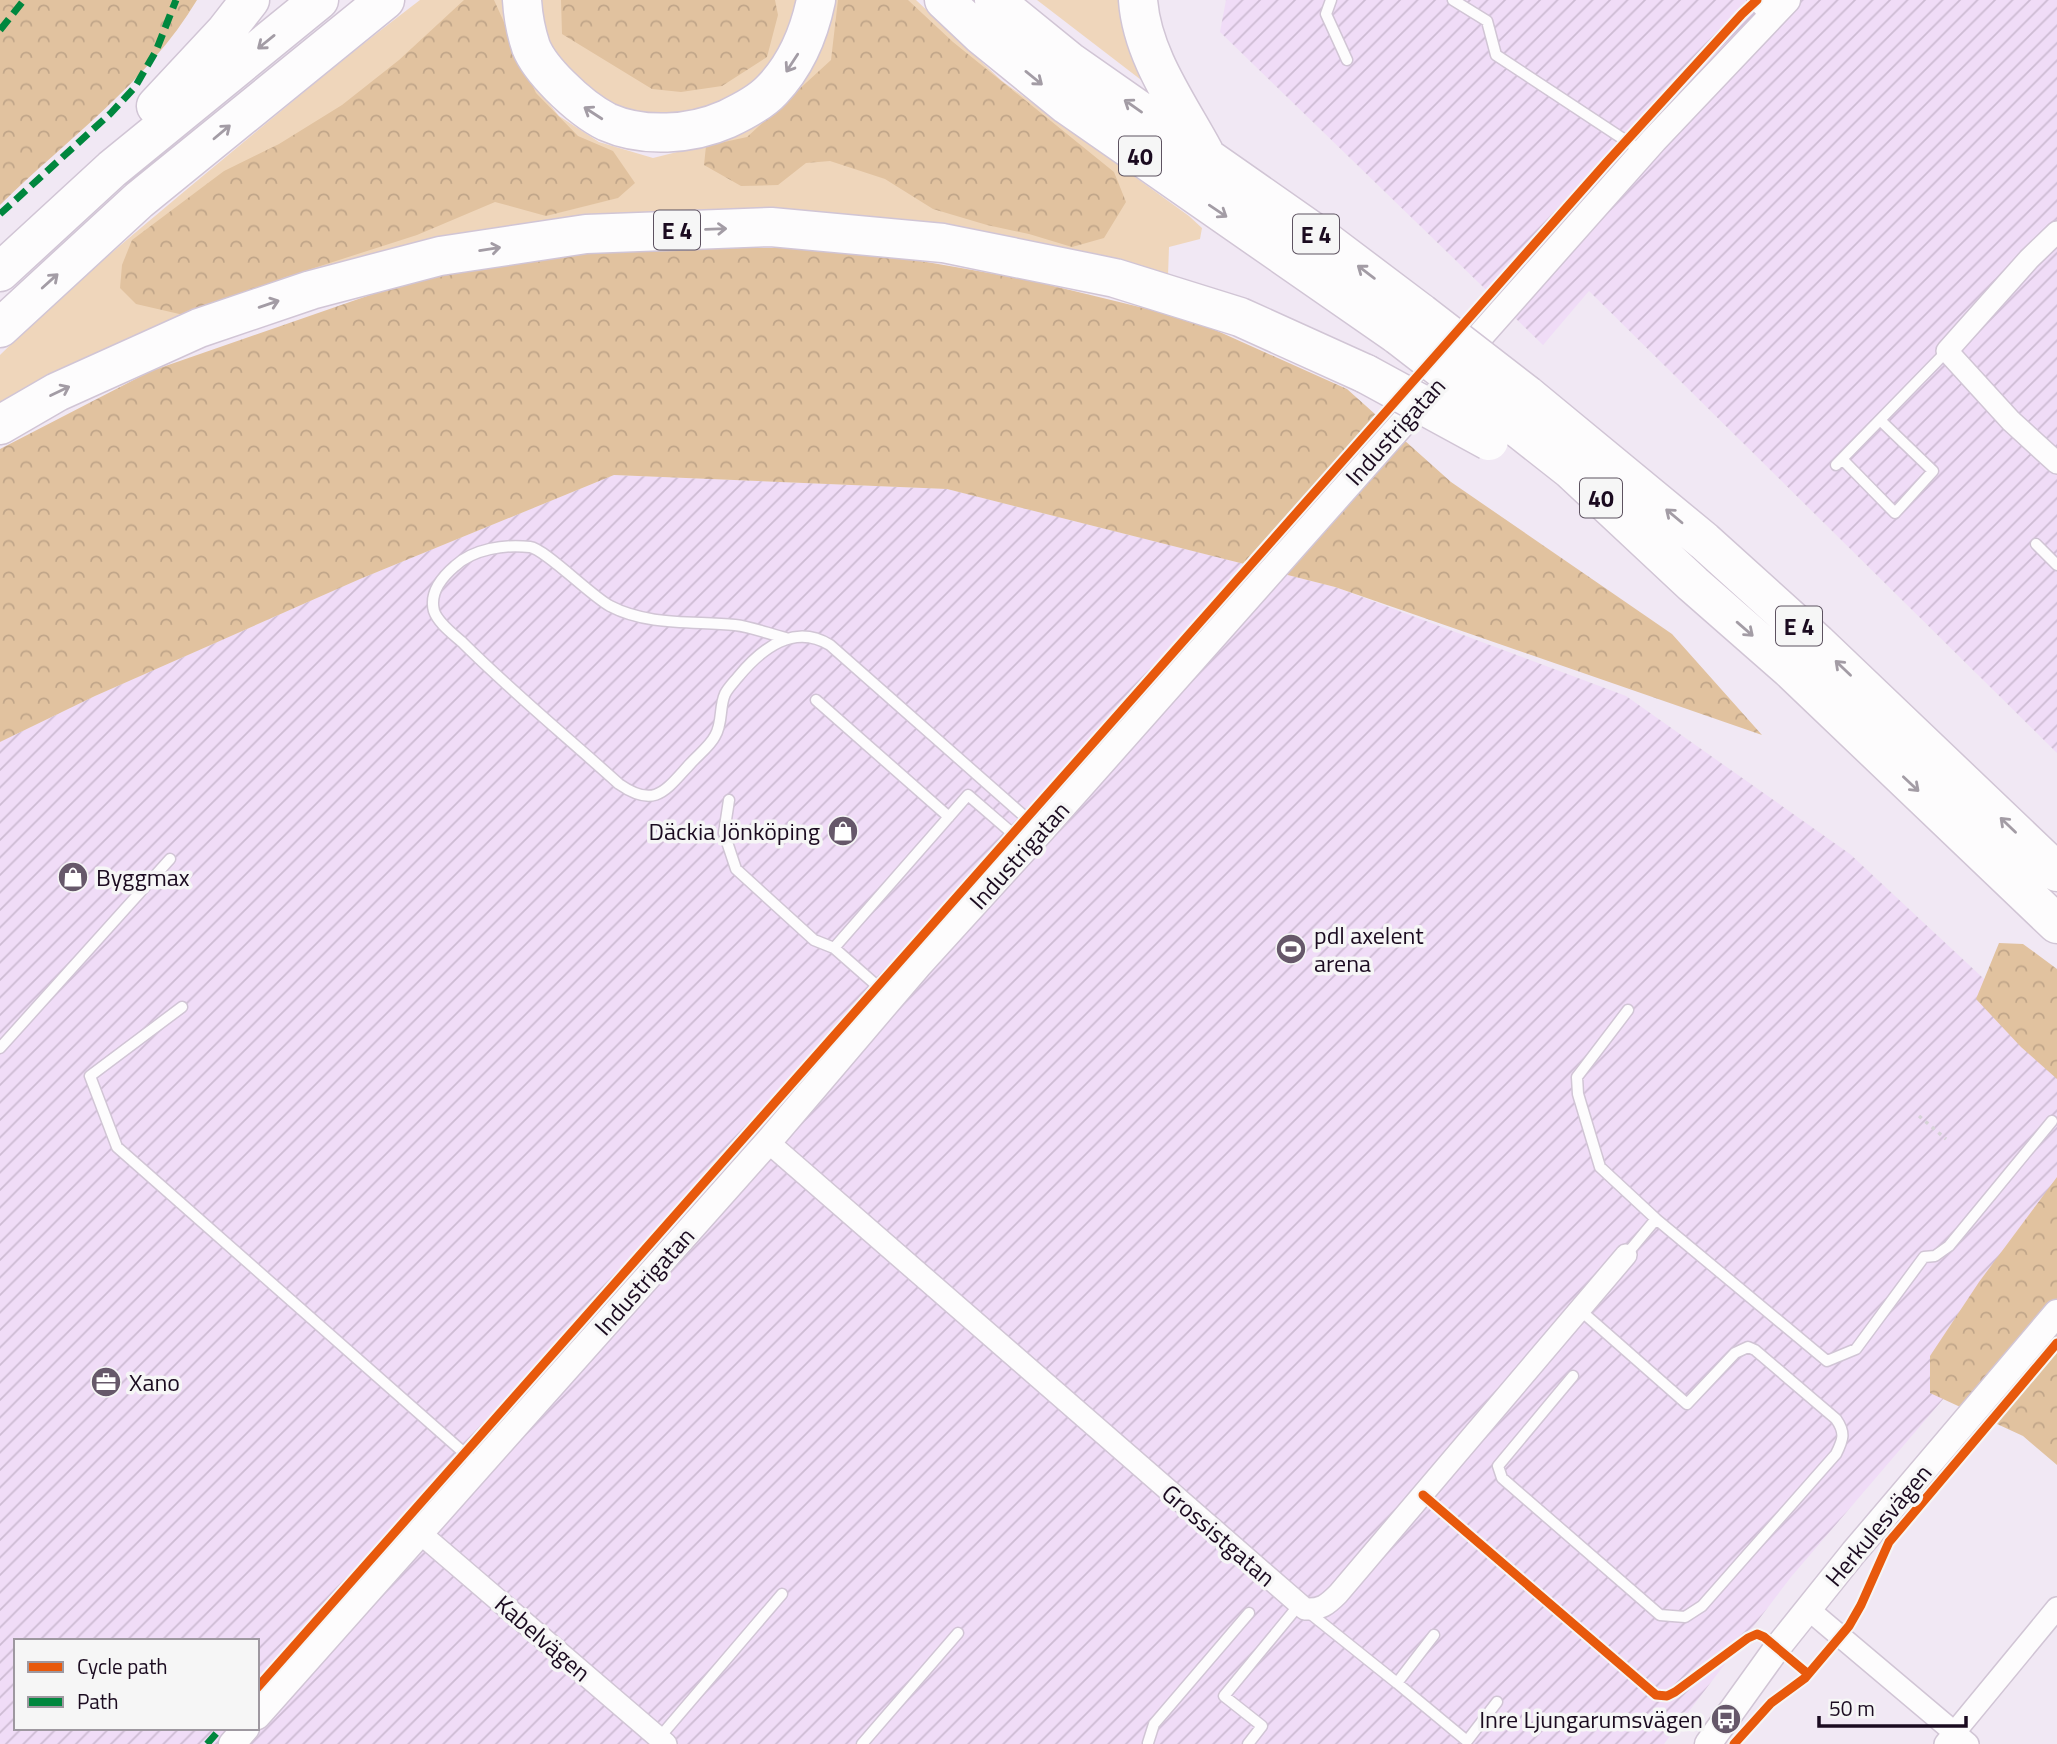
<svg xmlns="http://www.w3.org/2000/svg" width="2057" height="1744" font-family="'Titillium Web',sans-serif">
  <style>
    .industrial { fill: url(#industrial-furrows); fill-rule: evenodd }
    .green { fill: #efd6bb }
    .forest { fill: url(#forest-crowns) }
    .lines { fill: none; stroke-linecap: round; stroke-linejoin: round }
    .service-casing { stroke: #d1c5d5; stroke-width: 13 }
    .minor-casing { stroke: #d1c5d5; stroke-width: 24 }
    .tertiary-casing { stroke: #d1c5d5; stroke-width: 29 }
    .motorway-casing { stroke: #d1c5d5; stroke-width: 41 }
    .path { stroke: #d6d3d7; stroke-width: 3.5; stroke-dasharray: 3.5 5; stroke-linecap: butt }
    .service { stroke: #fdfcfd; stroke-width: 10 }
    .minor { stroke: #fdfcfd; stroke-width: 21 }
    .tertiary { stroke: #fdfcfd; stroke-width: 26 }
    .motorway { stroke: #fdfcfd; stroke-width: 38 }
    .motorway-bridge-casing { stroke: #d1c5d5; stroke-width: 41; stroke-linecap: butt }
    .motorway-bridge { stroke: #fdfcfd; stroke-width: 38 }
    .quiet { stroke: #00873e; stroke-width: 7; stroke-dasharray: 14 7; stroke-linecap: butt }
    .cycleway-casing { stroke: #f6f6f6; stroke-width: 13 }
    .cycleway { stroke: #e8590c; stroke-width: 9 }
    .oneway { stroke: #a39ca5 }
    .labels { text-anchor: middle; dominant-baseline: central; stroke-width: 7; stroke-linejoin: round; paint-order: stroke }
    .shield { fill: #f6f6f6; stroke: #5d5260; stroke-width: 2 }
    .shield-label { font-size: 23px; font-weight: bold; fill: #1b0b20 }
    .street-label { font-size: 24px; fill: #1b0b20; stroke: #f6f6f6 }
    .poi-label { font-size: 24px; fill: #1b0b20; stroke: #f6f6f6; text-anchor: start }
  </style>
  <defs>
    <pattern id="industrial-furrows" width="10" height="10" patternUnits="userSpaceOnUse" patternTransform="scale(1.75)"><rect width="10" height="10" fill="#f0dcf7"/><path d="M-1 1l2-2M0 10L10 0M9 11l2-2" fill="none" stroke="#cdbbd3"/></pattern>
    <pattern id="forest-crowns" width="20" height="18" patternUnits="userSpaceOnUse" patternTransform="scale(1.75)"><rect width="20" height="18" fill="#e1c29f"/><path d="M2 6a3 3 0 1 1 6 0M12 15a3 3 0 1 1 6 0" fill="none" stroke="#c0a589"/></pattern>
  </defs>
  <rect width="100%" height="100%" fill="#f1e8f4"/>
  <path class="industrial" d="M1226,0H2057V753L1589,291L1543,345L1220,32Z
    M614,475L947,489L1335,587L1626,696L1850,854L2057,1047V1266L1791,1577L1664,1744H0V742L95,696L360,579ZM16,1641H257V1728H16Z"/>
  <path class="green" d="M420,0H509L535,86L559,116L599,142L653,158L701,146L830,0H916L1002,81L1189,216L1202,228L1200,239L1169,247L1168,276L1064,252L508,231L0,410V355C64,291 135,233 204,175C275,116 346,56 420,0Z
    M536,0H796L783,44L765,75L730,98L693,113L656,116L621,109L593,97L547,47Z
    M1037,0H1126L1149,86Z"/>
  <path class="forest" d="M0,0H197C148,82 67,139 0,205Z
    M464,0H494L536,93L578,136L613,151L635,183L618,198L546,216L495,202L417,235L283,278L188,316L136,304L120,288L122,265L132,240L224,171L279,144L342,105L399,60Z
    M561,0H775L778,15L767,57L722,86L681,92L652,89L562,34Z
    M838,0H908L953,42L1114,172L1126,202L1104,238L1072,247L1029,234L987,225L933,209L885,179L830,161L806,163L778,185L741,186L704,165L706,146L747,137L831,60Z
    M645,248H847L1029,280L1193,320L1347,389L1451,482L1672,634L1762,735L1335,587L947,489L614,475L360,579L95,696L0,742V449L151,371L393,287L531,255Z
    M1999,943L2023,944L2057,969V1079L2021,1047L1976,999Z
    M2057,1177V1465L2023,1436L1930,1393V1356L1979,1282Z"/>
  <g class="lines">
    <g class="service-casing">
      <path id="service" d="M1331,0L1326,14L1347,60
        M1453,0L1487,21L1496,55L1643,152
        M1842,459L1895,513L1933,471L1880,420
        M1836,465L1947,351
        M2036,544L2057,565
        M786,638C769,634 752,627 735,625C693,621 648,626 610,606C590,595 545,549 530,547C505,544 473,549 455,566C442,577 429,592 434,611C438,623 453,634 462,642C512,692 567,737 619,784C655,809 665,791 690,764C698,755 710,746 715,736C723,723 719,707 725,694C728,688 734,682 738,677C762,648 794,623 830,645L1041,831
        M816,700L949,817
        M729,800L724,833L736,869L814,940L834,948
        M891,998L834,948L968,795L1027,846
        M182,1007L90,1076L117,1147L479,1466
        M1628,1010L1577,1077L1578,1094L1600,1167L1656,1219
        M0,1048L170,859
        M1626,1255L1656,1219L1827,1361L1856,1349L1924,1257L1935,1256L1949,1246L2052,1121
        M1573,1376L1498,1466L1502,1478L1660,1615L1685,1617L1702,1606L1836,1454C1843,1440 1846,1433 1836,1419L1755,1350L1748,1347L1735,1353L1687,1404L1580,1310
        M1307,1611L1397,1683L1434,1635
        M1397,1683L1467,1741L1497,1702
        M659,1738L782,1594
        M1148,1743L1154,1724L1249,1613
        M862,1744L958,1633
        M1248,1744L1262,1726L1224,1696L1299,1605"/>
    </g>
    <g class="minor-casing">
      <path id="minor" d="M1758,0L1771,15
        M2057,232L2029,259L1947,351L2011,421L2057,463
        M768,1142L1305,1609C1321,1610 1327,1605 1338,1594L1626,1255
        M420,1533L666,1744
        M1808,1609L1968,1744
        M1945,1744L2057,1608"/>
    </g>
    <g class="tertiary-casing">
      <path id="tertiary" d="M257,1716L768,1142L918,966L1041,831L1654,140L1787,0
        M232,1744L246,1728
        M1708,1744L1777,1648L1854,1552L2057,1313"/>
    </g>
    <g class="motorway-casing">
      <path id="motorway" d="M522,0C523,16 526,32 531,47C537,62 549,75 560,86C573,99 589,113 607,122C643,138 691,135 727,119C742,112 760,103 772,90C796,65 809,34 816,0
        M944,0L981,35L1067,105L1399,336
        M994,0L1069,61L1319,236L1421,313
        M1138,0C1142,55 1178,104 1204,152
        M156,106L225,32L250,0
        M0,272L112,169L319,0
        M0,328L139,200L385,0
        M1527,395L1704,541L1817,643L2057,872
        M1505,418L1571,470L1693,584L1790,669L2057,924
        M0,425L57,392L199,328L311,290L440,256L586,234L771,227L943,243L1115,278L1240,317L1366,374"/>
    </g>
    <path class="path" d="M1919,1116L1946,1139"/>
    <use href="#service" class="service"/>
    <use href="#minor" class="minor"/>
    <use href="#tertiary" class="tertiary"/>
    <use href="#motorway" class="motorway"/>
    <g class="motorway-bridge-casing">
      <path id="motorway-bridge" d="M1421,313L1527,395
        M1399,336L1505,418
        M1366,374L1489,441"/>
    </g>
    <use href="#motorway-bridge" class="motorway-bridge"/>
    <path class="quiet" d="M0,30L24,0
      M0,214L111,113L135,87L156,51L176,0
      M207,1744L221,1728"/>
    <g class="cycleway-casing">
      <path id="cycleway" d="M1423,1495L1656,1695L1667,1696L1675,1692L1748,1638L1757,1634L1764,1637L1808,1674
        M257,1688L1607,162L1742,14L1757,0
        M1734,1744L1771,1703L1805,1678L1849,1626L1861,1605L1889,1542L2057,1343"/>
    </g>
    <use href="#cycleway" class="cycleway"/>
  </g>
  <defs><path id="oneway-shaft" d="M-6 0H5M1.5-3L5.5 0L1.5 3" fill="none" stroke-width="1.6" stroke-linecap="round" stroke-linejoin="round" transform="scale(1.75)"/></defs>
  <g class="oneway">
    <use href="#oneway-shaft" transform="translate(266 42) rotate(141)"/>
    <use href="#oneway-shaft" transform="translate(792 63) rotate(123)"/>
    <use href="#oneway-shaft" transform="translate(1034 78) rotate(39)"/>
    <use href="#oneway-shaft" transform="translate(1133 106) rotate(-145)"/>
    <use href="#oneway-shaft" transform="translate(593 113) rotate(-147)"/>
    <use href="#oneway-shaft" transform="translate(222 132) rotate(-40)"/>
    <use href="#oneway-shaft" transform="translate(1218 211) rotate(34)"/>
    <use href="#oneway-shaft" transform="translate(716 229) rotate(-2)"/>
    <use href="#oneway-shaft" transform="translate(490 249) rotate(-9)"/>
    <use href="#oneway-shaft" transform="translate(1366 272) rotate(-143)"/>
    <use href="#oneway-shaft" transform="translate(50 281) rotate(-42)"/>
    <use href="#oneway-shaft" transform="translate(269 304) rotate(-19)"/>
    <use href="#oneway-shaft" transform="translate(60 391) rotate(-26)"/>
    <use href="#oneway-shaft" transform="translate(1674 516) rotate(-140)"/>
    <use href="#oneway-shaft" transform="translate(1745 629) rotate(41)"/>
    <use href="#oneway-shaft" transform="translate(1843 668) rotate(-136)"/>
    <use href="#oneway-shaft" transform="translate(1911 784) rotate(43)"/>
    <use href="#oneway-shaft" transform="translate(2008 825) rotate(-136)"/>
  </g>
  <defs>
    <g id="shop-disc" transform="scale(1.575)"><circle r="9.5" fill="#66586a" stroke="#f6f6f6"/><path d="M-5-2.5h2.3a2.7 3.5 0 0 1 5.4 0H5L5.5 6h-11ZM-1.5-2.5h3a1.5 2.3 0 0 0-3 0Z" fill="#fff"/></g>
    <g id="stadium-disc" transform="scale(1.575)"><circle r="9.5" fill="#66586a" stroke="#f6f6f6"/><path d="M0-5a6.5 5 0 1 0 0 10a6.5 5 0 1 0 0-10ZM-3.5-1.8h7v3.6h-7Z" fill="#fff"/></g>
    <g id="office-disc" transform="scale(1.575)"><circle r="9.5" fill="#66586a" stroke="#f6f6f6"/><path d="M-6-3h4V-5.5h4V-3h4V5H-6ZM-1-4.5V-3h2v-1.5ZM-6 0V1H6V0Z" fill="#fff"/></g>
    <g id="bus-disc" transform="scale(1.575)"><circle r="9.5" fill="#66586a" stroke="#f6f6f6"/><path d="M-5-6H5V4H4V6H2V4H-2V6H-4V4H-5ZM-3.5-4V0h7V-4ZM-3.5 1.2v1.5H-2V1.2ZM2 1.2v1.5H3.5V1.2Z" fill="#fff"/></g>
  </defs>
  <g fill-rule="evenodd">
    <use href="#shop-disc" x="843" y="831"/>
    <use href="#shop-disc" x="73" y="877"/>
    <use href="#stadium-disc" x="1291" y="949"/>
    <use href="#office-disc" x="106" y="1382"/>
    <use href="#bus-disc" x="1726" y="1719"/>
  </g>
  <g class="labels">
    <g class="shield">
      <rect x="1119" y="136.5" width="42" height="39" rx="5"/>
      <rect x="654" y="210.5" width="46" height="39" rx="5"/>
      <rect x="1293" y="214.5" width="46" height="39" rx="5"/>
      <rect x="1580" y="478.5" width="42" height="39" rx="5"/>
      <rect x="1776" y="606.5" width="46" height="39" rx="5"/>
    </g>
    <g class="shield-label">
      <text x="1140" y="156">40</text>
      <text x="677" y="230">E 4</text>
      <text x="1316" y="234">E 4</text>
      <text x="1601" y="498">40</text>
      <text x="1799" y="626">E 4</text>
    </g>
    <g class="street-label">
      <text transform="translate(1395 431) rotate(-48)">Industrigatan</text>
      <text transform="translate(1019 855) rotate(-48)">Industrigatan</text>
      <text transform="translate(644 1281) rotate(-48)">Industrigatan</text>
      <text transform="translate(1878 1525) rotate(-50)">Herkulesvägen</text>
      <text transform="translate(1219 1535) rotate(41)">Grossistgatan</text>
      <text transform="translate(543 1638) rotate(41)">Kabelvägen</text>
    </g>
    <g class="poi-label">
      <text x="820" y="831" text-anchor="end">Däckia Jönköping</text>
      <text x="96" y="877">Byggmax</text>
      <text x="1314" y="935">pdl axelent<tspan x="1314" dy="28">arena</tspan></text>
      <text x="129" y="1382">Xano</text>
      <text x="1703" y="1719" text-anchor="end">Inre Ljungarumsvägen</text>
    </g>
  </g>
  <rect x="14" y="1639" width="245" height="91" fill="#f6f6f6" stroke="#9e98a0" stroke-width="2"/>
  <rect x="28" y="1662" width="35" height="10" fill="#e8590c" stroke="#9e98a0" stroke-width="2"/>
  <text x="77" y="1674" font-size="21" fill="#1b0b20">Cycle path</text>
  <rect x="28" y="1697" width="35" height="10" fill="#00873e" stroke="#9e98a0" stroke-width="2"/>
  <text x="77" y="1709" font-size="21" fill="#1b0b20">Path</text>
  <path d="M1819 1716v10h147v-10" fill="none" stroke="#1b0b20" stroke-width="3.5"/>
  <text x="1829" y="1716" font-size="21" fill="#1b0b20" stroke="#f6f6f6" stroke-width="5" paint-order="stroke">50 m</text>
</svg>
